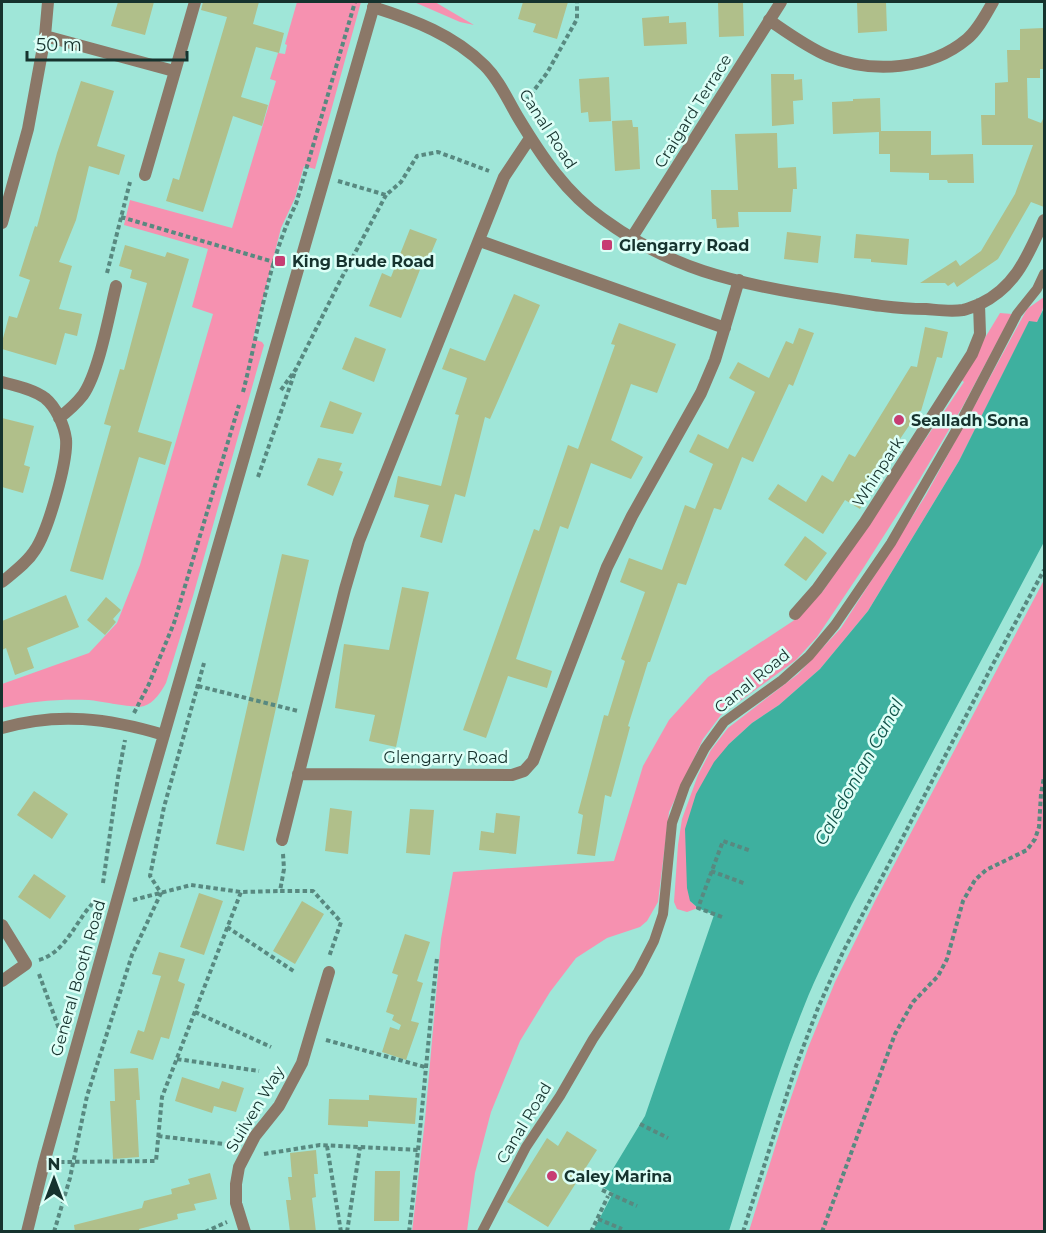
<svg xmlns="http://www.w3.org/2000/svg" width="1046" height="1233" font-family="Montserrat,sans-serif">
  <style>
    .green { fill: #f691b0 }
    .water { fill: #3eb09f }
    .building { fill: #b0bf8a }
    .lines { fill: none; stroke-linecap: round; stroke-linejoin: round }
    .path { stroke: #588980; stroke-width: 4; stroke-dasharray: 4.5 3; stroke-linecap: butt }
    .service { stroke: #8b7868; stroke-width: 10 }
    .minor { stroke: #8b7868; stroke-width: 12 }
    .tertiary { stroke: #8b7868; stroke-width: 12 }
    .poi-dot { fill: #c73d73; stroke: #ddfff7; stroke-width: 2 }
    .labels { text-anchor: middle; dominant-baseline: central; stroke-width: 5; stroke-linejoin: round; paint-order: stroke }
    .street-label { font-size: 16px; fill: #16332e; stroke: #ddfff7 }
    .poi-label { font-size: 16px; font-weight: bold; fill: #16332e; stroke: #ddfff7; text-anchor: start }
    .water-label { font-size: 18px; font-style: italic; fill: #125349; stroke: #ddfff7 }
  </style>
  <rect width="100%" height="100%" fill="#9fe6d8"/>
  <path class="green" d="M297,2H361L315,169L304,166L295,198L281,228L253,339L262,342L264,345L193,596L166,683C161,692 154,703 144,706C136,709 101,701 89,700C59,699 31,701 2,708V684L89,653L117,623L140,565L213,314L192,307L208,249L124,225L130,200L232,228L276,81L270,79L278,53L285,54L287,45L285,44Z
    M414,2H435L474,25L460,22Z
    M1044,297C1044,307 1042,313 1037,322H1029L959,461L868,611L820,669L779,705L752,723L729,744L690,901L698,908L687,912L677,909L674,902L678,845L682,819L698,775L711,750L728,728L798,674L841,628L926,495L1027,309Z
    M1000,313L1012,314L963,406L918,482L864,567L817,637L796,660L721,715L703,739L669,812L658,902L647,921L640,927L607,938L576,958L550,992L520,1041L491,1112L475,1173L467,1231L412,1232L425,1120L441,939L453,872L614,861L643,766L669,720L708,677L793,621L823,591L964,382L960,379Z
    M1044,580V1231H749L785,1115L808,1048L835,982L875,901Z"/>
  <path class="water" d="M1044,308V542L852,904C835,939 817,973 803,1009C774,1081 752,1157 729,1231H593L613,1193L602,1187L645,1116L714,915L698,908L690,901L687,888L685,829L696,794L714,762L729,744L752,723L779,705L820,669L868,611L959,461L1029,321L1037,322Z"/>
  <path class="building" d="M118,2H154L145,35L111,26Z
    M203,2H259L253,24L284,33L279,53L256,47L241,97L268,105L262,126L233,116L203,212L166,201L173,178L179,180L227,17L201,10Z
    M523,2H568L557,39L533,32L536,24L518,19Z
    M718,2H743L744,36L719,37Z
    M857,2H886L887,31L858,33Z
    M669,16V23L686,22L687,44L644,46L642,18Z
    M1044,28V69H1040V78H1027L1028,118L1041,123L1043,119H1044V207L1031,202L998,259L957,287L954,282L948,286L945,283H920L956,260L960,266L981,251L1015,194L1033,145H982L981,115H995V83L1008,82L1007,50H1020V29Z
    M771,74H794V80L802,79L803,100L793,101L794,124L772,126Z
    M609,77L611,121L589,122L588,112L581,113L579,79Z
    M81,81L114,91L97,146L125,155L119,175L89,166L76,220L59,262L72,266L59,309L82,314L77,336L65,333L56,365L2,349V342L9,316L17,318L30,280L19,276L35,226L37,227L57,153Z
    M880,98L881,131H931V155L973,154L974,183H948L947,180H929V173L890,172V154H879V132L833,134L832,102L853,101V99Z
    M632,120L633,127H638L640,169L615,171L612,121Z
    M777,133L778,168L796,167L797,189H793L791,212H738L739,227L717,228L716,219H712L711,190H738L735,134Z
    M410,229L437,239L427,263L423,262L401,318L369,306L382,273L391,277Z
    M787,232L821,236L818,263L784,259Z
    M856,234L909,239L907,265L871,262V259L854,258Z
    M125,245L165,257L167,252L189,259L138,432L172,442L165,465L139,457L103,580L70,571L111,426L104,424L120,369L124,370L147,283L130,278L132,270L119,266Z
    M514,294L540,305L490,419L485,417L465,497L455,494L442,543L420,537L429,505L394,497L398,476L441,486L459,415L455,414L467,378L442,369L450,348L485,361Z
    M619,323L676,344L657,393L631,384L611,440L643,457L631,479L591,463L568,529L560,526L516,659L552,671L547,688L508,676L486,738L463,730L534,529L539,531L568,445L578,449L615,345L611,344Z
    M925,327L948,332L942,358L937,357L921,411H919L900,439L860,509L845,500L823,534L768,499L778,484L806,502L822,475L833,482L849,454L855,457L911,366L917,367Z
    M799,328L814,333L793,386L789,384L753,462L742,457L721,510L714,508L686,585L678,583L650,662H648L628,726L630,727L611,797L605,795L595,856L577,854L583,815L578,813L604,715L608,716L625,661L621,659L645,592L620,582L629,558L662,570L685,505L695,509L713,464L689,452L698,434L728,449L755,392L729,378L738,362L769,378L786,341L793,344Z
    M355,337L386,349L374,382L342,369Z
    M330,401L362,413L353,434L320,427Z
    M2,418L34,426L24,465L30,467L23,493L2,487Z
    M318,458L342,463L339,470L343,472L333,496L307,485Z
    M805,536L827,553L806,581L784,565Z
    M282,554L309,560L244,851L216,844Z
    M402,587L429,592L396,747L369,741L375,715L335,708L344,644L389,650Z
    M66,595L79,627L27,648L34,668L15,675L6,648L2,650V621Z
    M106,597L121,610L113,619L116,622L105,635L87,620Z
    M34,791L68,814L52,839L17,815Z
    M330,808L352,811L348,854L325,851Z
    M410,809L434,810L430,855L406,853Z
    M496,813L520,816L516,854L479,850L481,831L494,833Z
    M34,874L66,896L50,919L18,897Z
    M199,893L223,901L204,955L180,947Z
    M302,901L324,914L295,964L273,951Z
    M405,934L430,942L417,981L423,983L411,1021L419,1023L406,1060L382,1052L390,1027L399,1030L401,1025L392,1020L394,1015L386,1012L398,975L392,973Z
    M159,952L185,959L178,981L185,984L169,1039L161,1037L153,1060L130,1053L138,1030L144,1032L161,976L152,974Z
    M138,1068L140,1100H136L139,1157L113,1159L110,1101H115L114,1069Z
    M182,1077L219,1089L222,1081L244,1088L236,1112L214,1106L212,1113L175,1101Z
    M369,1095L417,1098L415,1124L368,1121V1127L328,1125L329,1099L369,1100Z
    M567,1131L597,1150L548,1227L507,1202L547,1138L558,1146Z
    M316,1150L318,1174H314L316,1197L312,1198L316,1232H290L286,1200H291L288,1177H292L290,1153Z
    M375,1171H400L399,1221H374Z
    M210,1173L217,1199L194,1204L196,1210L177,1214L178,1219L139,1229L140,1232H75L74,1225L142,1208L144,1201L172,1194L171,1189L190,1184L188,1179Z"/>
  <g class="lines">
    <path class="path" d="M526,101L547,73L577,19V2
      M338,181L386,195L401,182L417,156L438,152L489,171
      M121,217L284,265
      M107,273L130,182
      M281,390L296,369L341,279L386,195
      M243,392C259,330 267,263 296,204L355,2
      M258,477L296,369
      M198,686L298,711
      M134,713L149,684L174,623L239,405
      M283,854L284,869L280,891H313L341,922L329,957
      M711,871L746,884
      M103,883L118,777L125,740
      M133,900L191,885L241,892L280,891
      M722,917L698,908L723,841L751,851
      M227,927L295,972
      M39,960C67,952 76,919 95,901H100
      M39,974L62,1037
      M195,1012L271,1047
      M326,1040L425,1067
      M177,1059L259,1071
      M640,1124L668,1138
      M158,1136L232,1145
      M327,1146L341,1232
      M264,1154L320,1145L419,1150
      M60,1162L156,1161L162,1097L241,892
      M602,1190L637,1206
      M598,1219L622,1229
      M54,1232L70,1178L87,1096L132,955L161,893L150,876L164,807L204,663
      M205,1232L227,1222
      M347,1232L360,1147
      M409,1232C420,1141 427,1049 437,958
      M591,1232L608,1196
      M743,1232L796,1066L818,1008L843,952L993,664L1044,570
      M822,1232L895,1034L913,1002L938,976L947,959L963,901L975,880L986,870L1027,850L1035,839L1039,827L1041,794L1044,777"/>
    <path class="service" d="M482,1232L526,1147L560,1096L593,1039L638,972L654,941L663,914L672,823L685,786L705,748L724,722L782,680L809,656L835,625L891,543L958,427L1017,314L1037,289L1044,274"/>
    <path class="minor" d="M373,7C414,20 454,35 485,66C500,81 508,101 519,119C542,157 566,193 603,219C633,241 667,259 703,271C746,285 792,293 836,299C866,304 896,309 926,309C938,310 951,312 963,310C968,309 975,306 980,304C1016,287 1028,255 1044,220
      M769,20C788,33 807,47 828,56C872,74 930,70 967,39C978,30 986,14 993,2
      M45,36L48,2
      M145,175L195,2
      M2,223L28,129L45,36L174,71
      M631,239L781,2
      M480,241L725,328
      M2,382C16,386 33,389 45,398C56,407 64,425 66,439C68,461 48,531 35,550C27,563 14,572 2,582
      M59,418C68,411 76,404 83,395C99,372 109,315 116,286
      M795,614L817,589L865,522L972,354L980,334L979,304
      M298,774L512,775L524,771L533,761L607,567L632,516L701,393L715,360L739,280
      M282,840L345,589L359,541L504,177L530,138
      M2,925L26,964L2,981
      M245,1232L236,1203V1184L239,1167L255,1136L279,1106L302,1063L329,972"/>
    <path class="tertiary" d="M2,728C58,712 108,718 164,735
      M27,1232L44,1163L136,832L375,2"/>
  </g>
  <g class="poi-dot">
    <rect x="601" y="239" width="12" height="12" rx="3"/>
    <rect x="274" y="255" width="12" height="12" rx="3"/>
    <circle cx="899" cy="420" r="6"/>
    <circle cx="552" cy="1176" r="6"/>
  </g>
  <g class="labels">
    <g class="street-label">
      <text transform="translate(693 111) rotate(-58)">Craigard Terrace</text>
      <text transform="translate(548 129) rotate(57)">Canal Road</text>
      <text transform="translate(878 472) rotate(-57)">Whinpark</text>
      <text transform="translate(752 681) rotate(-39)">Canal Road</text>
      <text x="446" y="757">Glengarry Road</text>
      <text transform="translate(78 978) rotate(-74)">General Booth Road</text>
      <text transform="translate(255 1109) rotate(-59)">Suilven Way</text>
      <text transform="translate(524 1123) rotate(-59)">Canal Road</text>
    </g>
    <g class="poi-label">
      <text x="619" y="245">Glengarry Road</text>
      <text x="292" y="261">King Brude Road</text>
      <text x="911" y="420">Sealladh Sona</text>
      <text x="564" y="1176">Caley Marina</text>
    </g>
    <g class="water-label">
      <text transform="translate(859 772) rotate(-61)">Caledonian Canal</text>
    </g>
  </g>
  <rect width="1046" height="1233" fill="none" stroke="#16332e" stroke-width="6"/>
  <g transform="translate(54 1179)" stroke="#ddfff7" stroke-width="4.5" paint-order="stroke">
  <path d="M0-4.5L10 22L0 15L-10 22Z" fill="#16332e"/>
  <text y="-9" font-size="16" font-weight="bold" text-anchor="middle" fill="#16332e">N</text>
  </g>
  <path d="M27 51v9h160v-9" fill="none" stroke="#16332e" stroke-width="3"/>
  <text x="36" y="51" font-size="18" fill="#16332e" stroke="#ddfff7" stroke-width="4.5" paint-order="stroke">50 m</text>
</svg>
